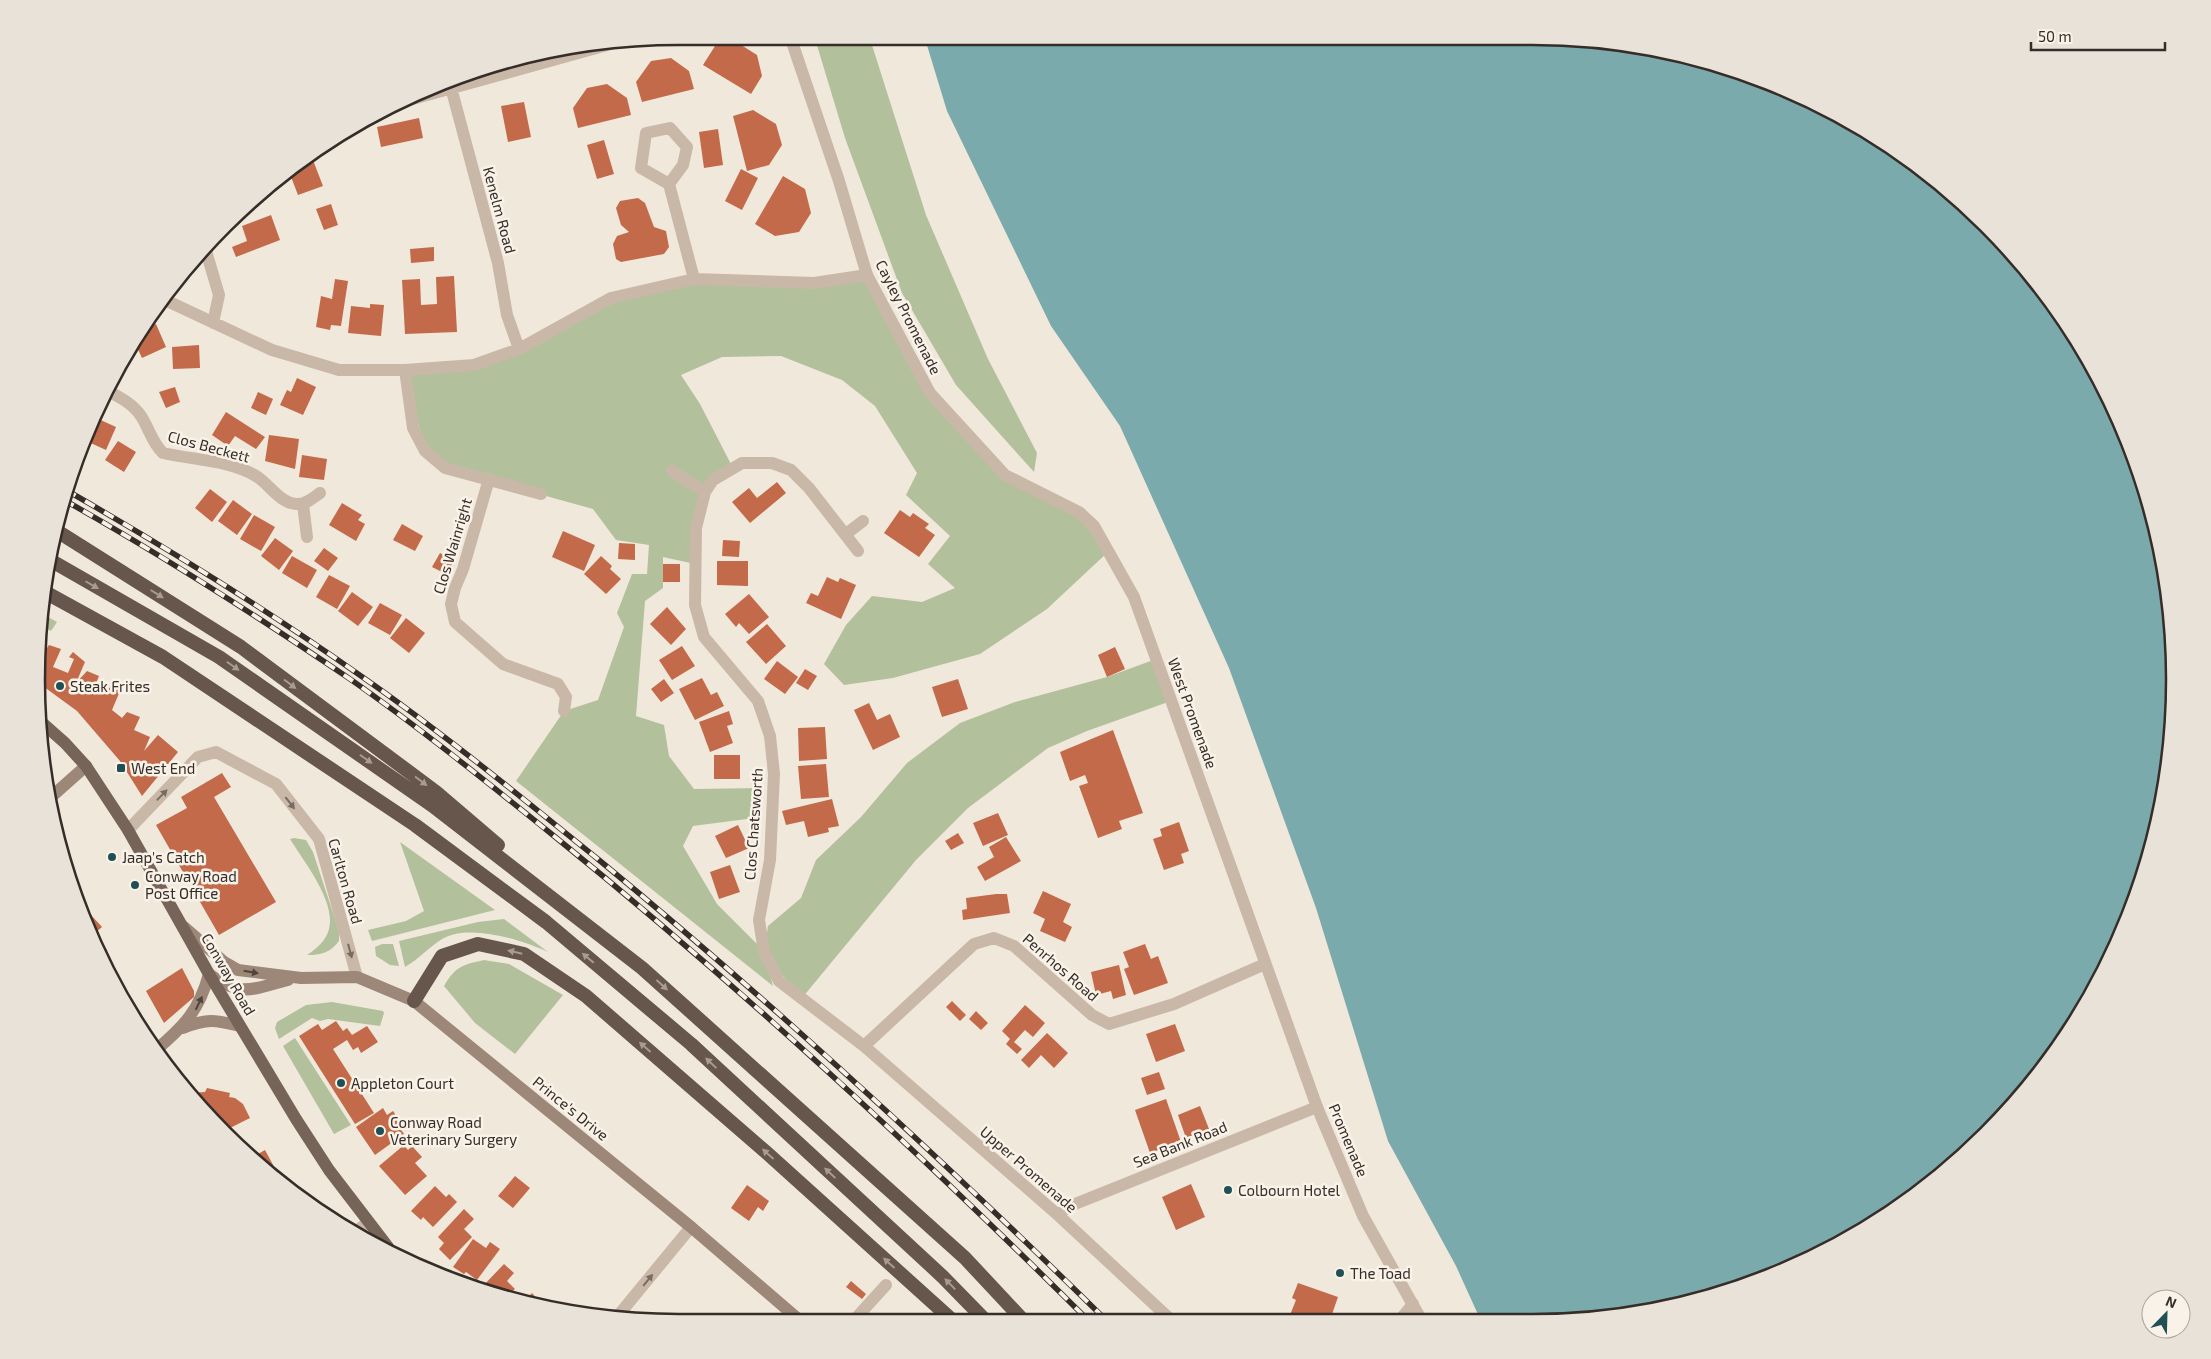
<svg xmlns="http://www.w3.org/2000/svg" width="2211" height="1359" font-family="'Exo 2',sans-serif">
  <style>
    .green { fill: #b3c09c }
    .water { fill: #7baaad }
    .building { fill: #c26a49 }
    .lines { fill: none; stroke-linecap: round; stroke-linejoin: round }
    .minor { stroke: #c9b8a8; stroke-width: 12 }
    .tertiary { stroke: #c9b8a8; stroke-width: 12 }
    .secondary { stroke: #9c8779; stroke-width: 12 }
    .primary { stroke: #776459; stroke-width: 12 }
    .trunk { stroke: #66564c; stroke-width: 14 }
    .rail-casing { stroke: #362d28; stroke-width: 5.5 }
    .rail { stroke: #f9f2e8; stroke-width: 4; stroke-dasharray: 11; stroke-linecap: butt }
    .oneway { fill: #a89c92 }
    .oneway2 { fill: #786c62 }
    .oneway3 { fill: #50443c }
    .poi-dot { fill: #1f5056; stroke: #f9f2e8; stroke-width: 2 }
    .labels { text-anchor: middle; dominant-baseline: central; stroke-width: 5; stroke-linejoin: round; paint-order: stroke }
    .street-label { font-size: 15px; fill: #362d28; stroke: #f9f2e8 }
    .poi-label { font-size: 15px; fill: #362d28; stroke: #f9f2e8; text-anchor: start }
    .rim { fill: none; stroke: #362d28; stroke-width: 2.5 }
  </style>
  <rect width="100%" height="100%" fill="#f1e8dc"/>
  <path class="green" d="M816,42H871L926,215L988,359L1037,453L1034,472L956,385L902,293L845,138Z
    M867,275L931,393L1005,475L1079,512L1108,552L1047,609L980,654L893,678L844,685L824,664L846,625L872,596L922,602L955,588L928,564L950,536L906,495L917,473L875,406L842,380L781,356L722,357L681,375L700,404L733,468L705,492L695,564L663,557V588L645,601L636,716L664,725L669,756L694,789L761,788L762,817L693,826L683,846L717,904L764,951L768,926L801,898L816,860L861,817L907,763L960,723L1015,702L1107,677L1156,659L1171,701L1087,731L1048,748L968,808L916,860L802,998L765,955L773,986L516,781L564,711L598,700L624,627L617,613L632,574H647L649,545L616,540L593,509L445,468L425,451L405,370L474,365L611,298L694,279L814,283Z
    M41,613L57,622L51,631L40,625Z
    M294,838L306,840L313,852L339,931V941C330,953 321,955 307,955C316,949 326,941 329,929C336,901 304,862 290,839Z
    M400,842L495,910L372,941L368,930L406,921L424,911Z
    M504,919L548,952C522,940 469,923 442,939C429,947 419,959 405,967L399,941L478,922Z
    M382,944H393L399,966L390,965L376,956L375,947Z
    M484,960L509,964L563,995L515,1054L475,1023L444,986C456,966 462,965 484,960Z
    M332,1002L383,1011L384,1013L380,1026L328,1019L320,1021L312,1018L279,1039L275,1028L277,1022L306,1005Z
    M295,1038L351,1125L334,1134L283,1046Z"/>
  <path class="water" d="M926,42H1615L1777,85L1923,169L2015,255L2088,358L2141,472L2169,595L2173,721L2153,846L2109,964L2042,1071L1956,1163L1853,1237L1698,1301L1574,1321H1481L1456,1266L1388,1141L1316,908L1229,668L1120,426L1051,326L947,111Z"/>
  <path class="building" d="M738,43L757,55L762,76L751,94L703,65L715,46Z
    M671,58L689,71L694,89L642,102L636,82L651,61Z
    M607,84L627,98L631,115L578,128L573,108L587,88Z
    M524,102L531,137L508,142L501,106Z
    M753,110L776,124L782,145L769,165L747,171L733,116Z
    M419,118L423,138L381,147L377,127Z
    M718,129L723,165L704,168L699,132Z
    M604,140L614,174L597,179L587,145Z
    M311,155L323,186L298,195L288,169Z
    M741,169L758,178L742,210L725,201Z
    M783,176L805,189L811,213L799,232L775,236L755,224Z
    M638,198L645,203L654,227L666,231L669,247L664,254L621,262L616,259L613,244L617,236L629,232L621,225L616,208L620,201Z
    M331,204L338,225L324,230L316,209Z
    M271,215L280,240L236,257L232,247L247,241L242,226Z
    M434,247V261L411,263L410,249Z
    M454,276L457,332L405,334L402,280L420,279L421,305L437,304L436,277Z
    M335,279L348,281L341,326L331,325L330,330L316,327L321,296L332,299Z
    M370,304L384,305L381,336L348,333L351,306L370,308Z
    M156,324L166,347L142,358L135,343L143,330Z
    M199,345L200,368L173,369L172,347Z
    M297,378L316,387L303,415L280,405L287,390L291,392Z
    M175,387L180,402L166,408L159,392Z
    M258,392L273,399L266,415L251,408Z
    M226,412L265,437L256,449L235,436L228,446L212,435Z
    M94,417L116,427L106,450L84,440Z
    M269,435L299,439L295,469L265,461Z
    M118,441L136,452L124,472L105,460Z
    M302,455L327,459L324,480L299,477Z
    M777,482L786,493L750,523L732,502L749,488L757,498Z
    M210,489L227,502L212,522L195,508Z
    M233,500L252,514L237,535L218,521Z
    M342,503L362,515L358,520L365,524L356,541L329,525Z
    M900,510L910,517L913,513L929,524L925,528L935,535L919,557L884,533Z
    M254,515L275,527L261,551L240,539Z
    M402,524L423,536L415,551L393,540Z
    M563,531L595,545L584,571L552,557Z
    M275,538L293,551L279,570L261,556Z
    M723,540L740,541L739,557L722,556Z
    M619,543L635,544V560L618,559Z
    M324,548L338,558L328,571L314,561Z
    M440,553L454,561L446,574L432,567Z
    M292,556L317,570L307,588L282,573Z
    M601,556L612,566L610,569L621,579L606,594L584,574Z
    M717,561H748V586L717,585Z
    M663,564H680V582H663Z
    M329,575L350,586L337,609L316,597Z
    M827,577L838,582L840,578L856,585L841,619L806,603L811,593L818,596Z
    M352,592L373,607L358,626L338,611Z
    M749,594L769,617L749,634L739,623L736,627L725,614Z
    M380,603L402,615L390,635L368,623Z
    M667,607L686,629L671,645L650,624Z
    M406,618L425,633L409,653L390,638Z
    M767,624L786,646L766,664L746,642Z
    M38,645L45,651L49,645L61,649L53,667L68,673L74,659L69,657L73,652L85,662L76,683L87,671L99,676L94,688L105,693L112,685L120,691L112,710L122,718L127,712L140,717L134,730L150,737L144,751L158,735L178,752L142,796L120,761L77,711L36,681Z
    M682,646L695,666L672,680L659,660Z
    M1115,647L1125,669L1107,677L1098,655Z
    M777,661L798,677L785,694L764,679Z
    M805,669L817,676L808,690L796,683Z
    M702,678L711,695L717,692L724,706L695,720L679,689Z
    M664,679L674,693L661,702L651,689Z
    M958,679L968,709L942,717L932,687Z
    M869,703L877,720L890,714L900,737L873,750L854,710Z
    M729,711L733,724L727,726L733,743L710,752L699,722Z
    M825,727L827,759L799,761L798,728Z
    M1113,730L1143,813L1119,821L1122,829L1098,838L1079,786L1088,783L1085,775L1070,781L1060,752Z
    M714,755H740V779H714Z
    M826,764L829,797L801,799L798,766Z
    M222,773L231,787L214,797L276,902L219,935L156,825L187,808L181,797Z
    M832,799L839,826L828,828L829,832L808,837L804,821L786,825L782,811Z
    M998,813L1008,835L983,846L973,823Z
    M1179,822L1189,851L1181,854L1184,863L1164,870L1153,839L1162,836L1160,829Z
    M738,825L749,848L726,858L715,836Z
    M958,833L964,843L951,850L945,841Z
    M1006,837L1021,861L985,881L977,867L994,857L989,847Z
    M730,865L740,892L719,899L710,872Z
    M66,869L78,882L73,887L85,900L80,905L70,886Z
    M1043,891L1071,904L1063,922L1072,927L1065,942L1040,931L1045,919L1033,913Z
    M996,894H1007L1010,913L963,920L962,910L967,909L966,898Z
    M91,915L102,927L94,934L87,919Z
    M96,938L107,950L103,953L98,943Z
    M1145,944L1151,959L1158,956L1168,983L1134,995L1124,969L1129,967L1123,952Z
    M1119,965L1126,995L1113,999L1111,991L1096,995L1091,972Z
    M182,968L194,991V997L164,1023L146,991Z
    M122,991L131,1000L128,1003L124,996Z
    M952,1001L966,1015L960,1021L946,1007Z
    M1025,1005L1045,1023L1033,1037L1025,1030L1014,1042L1022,1049L1017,1054L1006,1044L1010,1039L1002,1031Z
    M976,1011L988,1023L981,1030L969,1019Z
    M336,1021L343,1031L347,1028L352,1035L367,1026L378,1042L361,1053L358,1047L353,1050L347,1040L333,1049L374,1113L355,1124L299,1036L318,1024L322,1030Z
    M1175,1024L1185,1051L1156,1062L1146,1034Z
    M1047,1033L1068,1053L1054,1068L1041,1055L1029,1068L1021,1060Z
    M1159,1072L1165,1089L1147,1095L1141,1078Z
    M207,1088L230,1093L229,1097L235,1098L243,1104L250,1118L228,1129L224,1126L219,1128L213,1120L219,1117L211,1118L190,1093L205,1092Z
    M1166,1099L1181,1142L1150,1153L1135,1110Z
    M1200,1106L1209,1129L1186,1138L1178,1115Z
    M383,1108L387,1115L393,1111L402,1124L400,1128L404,1134L375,1155L356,1127Z
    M404,1145L408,1150L412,1146L422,1157L415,1163L427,1176L405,1195L379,1166Z
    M265,1150L285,1187L251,1158Z
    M515,1176L530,1188L513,1208L498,1196Z
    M1191,1184L1205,1217L1176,1230L1162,1197Z
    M747,1185L769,1201L763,1211L758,1207L749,1221L731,1208Z
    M435,1186L446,1197L449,1194L457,1202L433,1227L423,1217L421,1220L411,1211Z
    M464,1209L474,1219L464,1229L472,1237L450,1260L439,1249L444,1243L438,1237Z
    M473,1239L486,1248L490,1242L500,1249L477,1280L466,1272L464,1274L453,1267Z
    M504,1264L514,1273L507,1281L515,1289L509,1294L482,1287Z
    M851,1281L866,1294L862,1299L846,1287Z
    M1298,1283L1338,1297L1330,1320H1288L1296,1300L1292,1298Z
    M532,1293L540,1302L526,1299Z"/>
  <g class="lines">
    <path class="minor" d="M449,80L498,263L507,315L519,349
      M391,105L618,42
      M669,184L683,165L687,147L670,128L646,133L641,168L669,184L694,279
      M206,251L219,295L213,323
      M163,299L272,350L339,370H405L474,365L519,349L611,298L694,279L814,283L867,275
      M405,370L413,428L425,451L445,468L541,494
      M106,390C119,397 132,403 141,416C149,428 152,443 163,453C194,460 229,460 256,476C269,484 280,503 296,504C305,505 313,498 320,493
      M672,471L705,492
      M489,479L463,569L455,588L451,604L455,622L503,664L558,684L566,697L564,711
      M303,504L307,537
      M846,534L863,521
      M858,551L809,488L791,470L772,463H742L713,480L705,492L696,528L695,605L704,637L758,701L770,736L774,774L770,860L759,920L764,952L779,981L864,1046L1058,1215L1171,1320
      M128,830L198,757L216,752L276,784L319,839L357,977
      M864,1046L974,944L994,938L1014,946L1092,1015L1109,1024L1174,1004L1265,964
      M1058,1215L1070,1206L1317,1107
      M358,1230L368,1222
      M617,1317L691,1227
      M856,1318L886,1285
      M1399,1321L1413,1304"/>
    <path class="tertiary" d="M792,42L839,181L867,275L930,393L1005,475L1079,512L1094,526L1134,597L1317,1107L1363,1216L1422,1321"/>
    <path class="secondary" d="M50,798L86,766
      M184,927L224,962L238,970L301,978L357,977L414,1001L691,1227L797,1318
      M183,1028C207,1018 216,1020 240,1026
      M156,1050C184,1026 199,1011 209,974C241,998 252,989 288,980"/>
    <path class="primary" d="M39,720L65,743L86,766L128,830L209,974L296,1119L329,1170L388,1247"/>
    <path class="trunk" d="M57,531L241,647L436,792L498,845
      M50,560L219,657L433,806L642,968L965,1258L1022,1319
      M43,591L163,657L415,825L546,922L691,1044L943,1277L984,1319
      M414,1001L442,956L478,944L524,954L586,996L767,1153L951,1319"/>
    <g class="rail-casing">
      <path id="rail" d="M66,490C167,548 266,609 361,676C443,733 521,797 599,860C775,1005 942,1159 1105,1319
        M64,500C162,555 257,616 350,679C420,728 487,782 554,836C741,987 917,1150 1087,1319"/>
    </g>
    <use href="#rail" class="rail"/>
  </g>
  <defs><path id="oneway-solid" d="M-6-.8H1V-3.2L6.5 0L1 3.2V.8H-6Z" transform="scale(1.25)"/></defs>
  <g class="oneway">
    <use href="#oneway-solid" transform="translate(92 585) rotate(30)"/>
    <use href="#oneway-solid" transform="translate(157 594) rotate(32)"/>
    <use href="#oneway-solid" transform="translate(233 666) rotate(35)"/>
    <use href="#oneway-solid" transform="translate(290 684) rotate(37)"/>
    <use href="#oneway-solid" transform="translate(366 759) rotate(35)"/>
    <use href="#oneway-solid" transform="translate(421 781) rotate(37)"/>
    <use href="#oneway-solid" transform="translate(515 952) rotate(-167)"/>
    <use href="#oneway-solid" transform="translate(588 958) rotate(-140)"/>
    <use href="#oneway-solid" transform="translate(662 985) rotate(42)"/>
    <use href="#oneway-solid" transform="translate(645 1047) rotate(-139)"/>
    <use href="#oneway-solid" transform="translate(711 1063) rotate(-137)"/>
    <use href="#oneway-solid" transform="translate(768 1154) rotate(-138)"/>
    <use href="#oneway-solid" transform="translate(830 1173) rotate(-137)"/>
    <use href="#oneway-solid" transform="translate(889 1263) rotate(-138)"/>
    <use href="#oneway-solid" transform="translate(950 1284) rotate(-134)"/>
  </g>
  <g class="oneway2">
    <use href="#oneway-solid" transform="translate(162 795) rotate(-46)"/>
    <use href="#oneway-solid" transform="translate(290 803) rotate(52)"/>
    <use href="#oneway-solid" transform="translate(350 951) rotate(75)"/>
    <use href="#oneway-solid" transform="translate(648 1280) rotate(-51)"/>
  </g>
  <g class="oneway3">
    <use href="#oneway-solid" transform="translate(251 972) rotate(10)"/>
    <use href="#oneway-solid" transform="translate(199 1003) rotate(-64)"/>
  </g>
  <g class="poi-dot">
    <circle cx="60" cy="686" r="5"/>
    <rect x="116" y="763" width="10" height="10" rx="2.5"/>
    <circle cx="112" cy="857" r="5"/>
    <circle cx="135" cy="885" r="5"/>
    <circle cx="341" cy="1083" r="5"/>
    <circle cx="380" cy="1131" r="5"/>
    <circle cx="1228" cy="1190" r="5"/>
    <circle cx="1340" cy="1273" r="5"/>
  </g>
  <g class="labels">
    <g class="street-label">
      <text transform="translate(500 210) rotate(75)">Kenelm Road</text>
      <text transform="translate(909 317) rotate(63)">Cayley Promenade</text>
      <text transform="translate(209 446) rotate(15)">Clos Beckett</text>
      <text transform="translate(452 546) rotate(-73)">Clos Wainright</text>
      <text transform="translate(1193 713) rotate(70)">West Promenade</text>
      <text transform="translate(753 824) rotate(-86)">Clos Chatsworth</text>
      <text transform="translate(346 881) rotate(74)">Carlton Road</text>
      <text transform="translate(1061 967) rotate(41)">Penrhos Road</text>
      <text transform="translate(229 974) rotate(60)">Conway Road</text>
      <text transform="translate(571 1108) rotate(39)">Prince's Drive</text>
      <text transform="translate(1349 1140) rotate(67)">Promenade</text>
      <text transform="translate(1180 1144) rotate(-22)">Sea Bank Road</text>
      <text transform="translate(1029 1169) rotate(41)">Upper Promenade</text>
    </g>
    <g class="poi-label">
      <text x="70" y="686">Steak Frites</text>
      <text x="131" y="768">West End</text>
      <text x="122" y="857">Jaap's Catch</text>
      <text x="145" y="876">Conway Road<tspan x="145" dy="17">Post Office</tspan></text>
      <text x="351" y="1083">Appleton Court</text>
      <text x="390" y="1122">Conway Road<tspan x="390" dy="17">Veterinary Surgery</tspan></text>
      <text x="1238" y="1190">Colbourn Hotel</text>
      <text x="1350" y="1273">The Toad</text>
    </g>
  </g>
  <path d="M0 0H2211V1359H0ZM679 45H1532A634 634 0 0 1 2166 679V680A634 634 0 0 1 1532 1314H679A634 634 0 0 1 45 680V679A634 634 0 0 1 679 45Z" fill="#e9e2d9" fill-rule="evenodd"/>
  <path class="rim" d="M679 45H1532A634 634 0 0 1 2166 679V680A634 634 0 0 1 1532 1314H679A634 634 0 0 1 45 680V679A634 634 0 0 1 679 45Z"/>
  <g transform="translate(2166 1314) rotate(23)"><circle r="24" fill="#f9f2e8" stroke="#aba39b"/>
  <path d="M0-4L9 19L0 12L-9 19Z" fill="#1f5056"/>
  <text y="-8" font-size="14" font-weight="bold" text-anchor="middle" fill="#362d28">N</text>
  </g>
  <path d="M2031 42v8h134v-8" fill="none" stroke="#362d28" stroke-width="2.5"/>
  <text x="2038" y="42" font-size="15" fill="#362d28" stroke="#f9f2e8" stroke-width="4" paint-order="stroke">50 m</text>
</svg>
